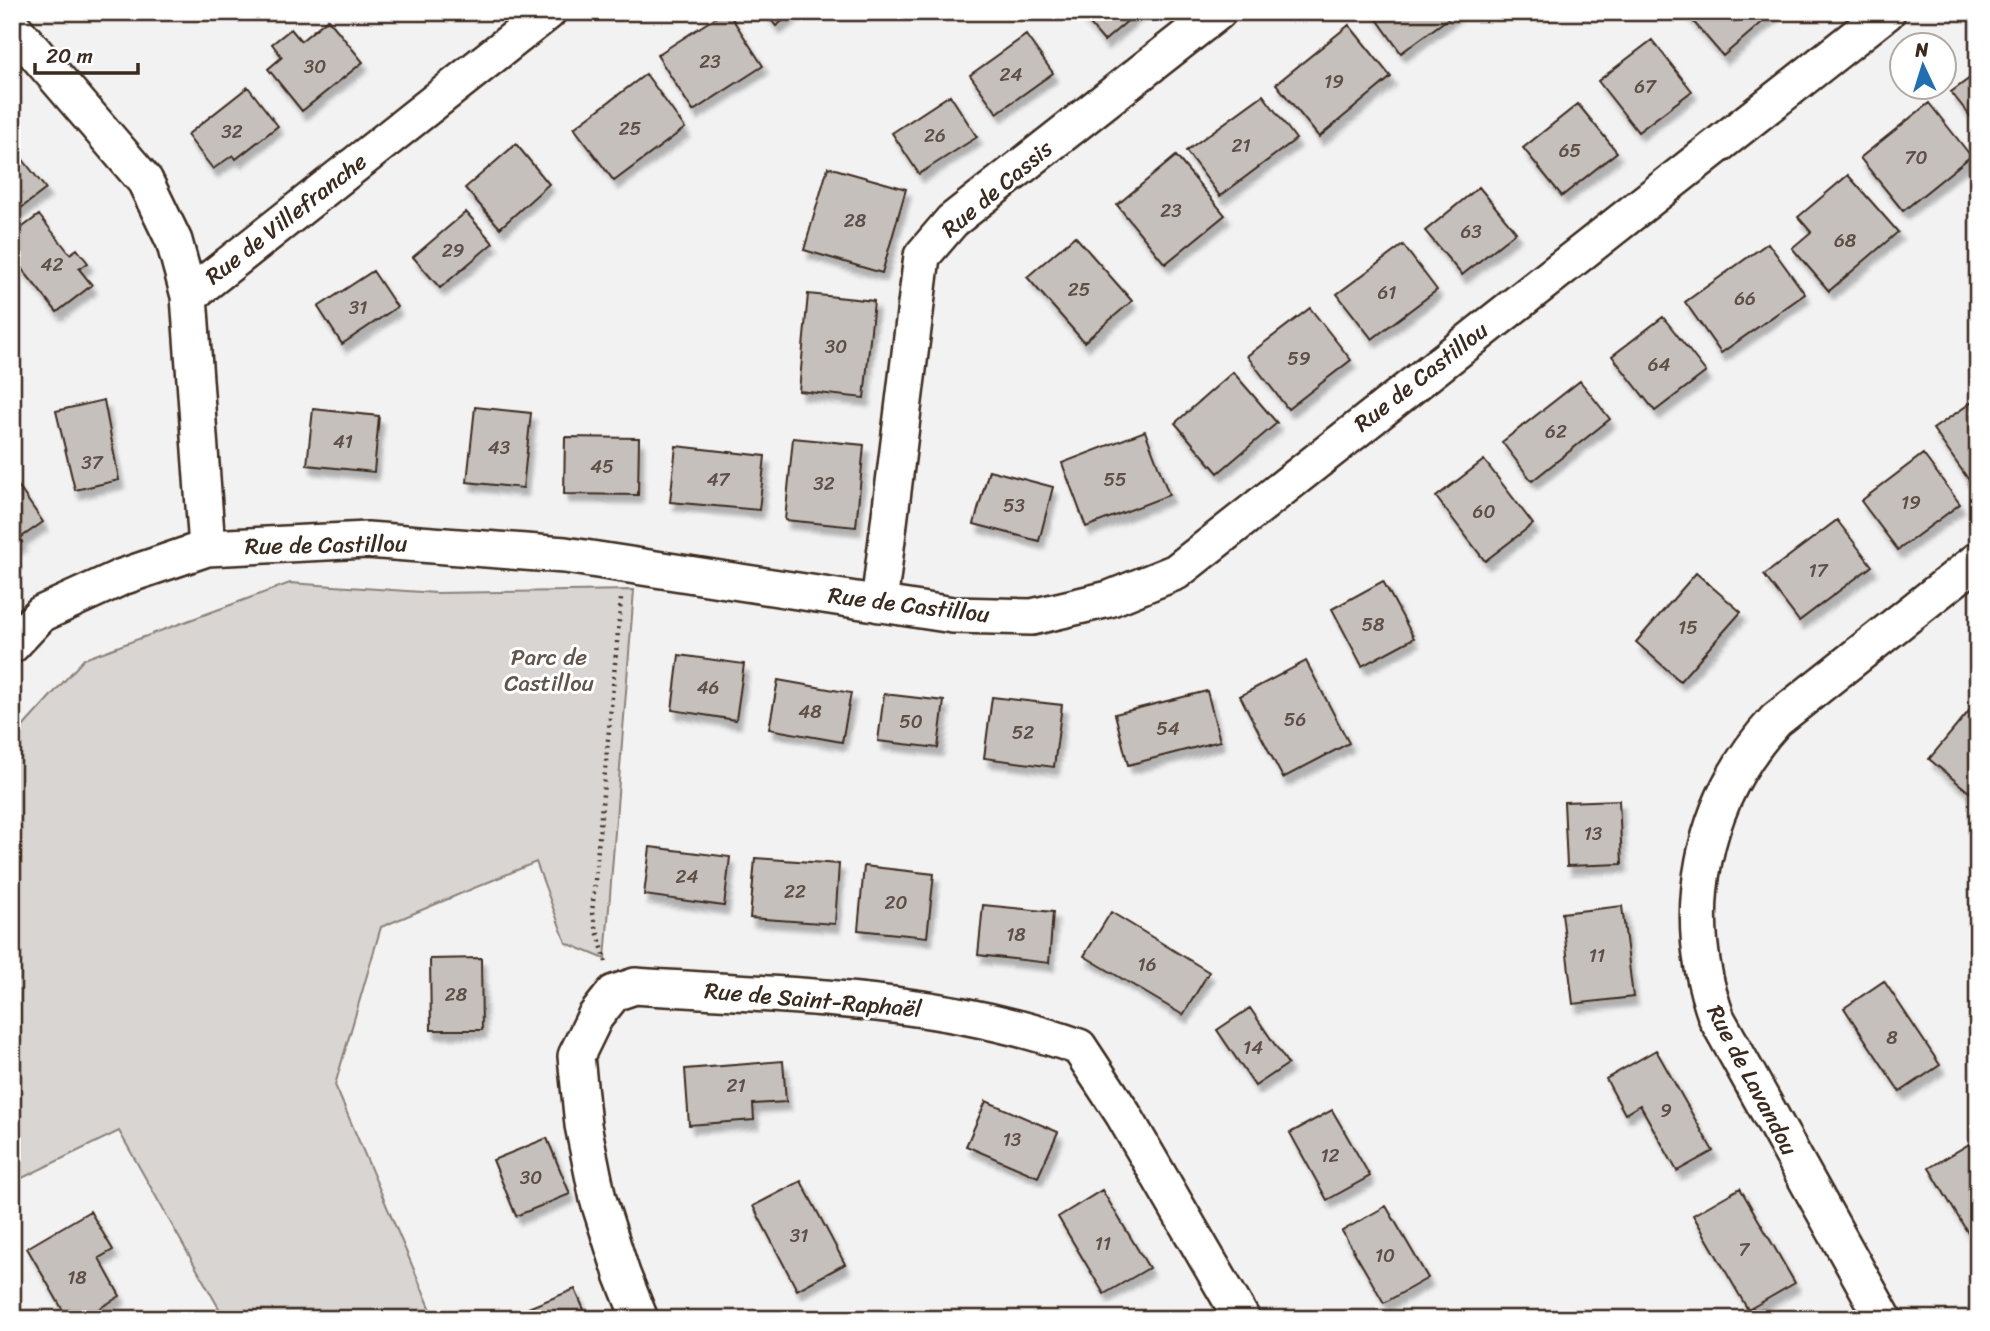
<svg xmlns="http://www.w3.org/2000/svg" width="1990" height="1331" font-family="Sriracha,sans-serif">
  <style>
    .green { fill: #d8d5d2; stroke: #8a8078; stroke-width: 2 }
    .building { fill: #c6c0bd; stroke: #3b2a1e; stroke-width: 2; filter: url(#shadow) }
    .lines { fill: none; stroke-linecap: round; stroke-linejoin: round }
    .minor-casing { stroke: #3b2a1e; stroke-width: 40 }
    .path { stroke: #3b2a1e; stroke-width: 4.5; stroke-dasharray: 2 5; stroke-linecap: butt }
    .minor { stroke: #fff; stroke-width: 35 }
    .labels { text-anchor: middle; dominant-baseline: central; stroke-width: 6; stroke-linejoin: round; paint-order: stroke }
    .number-label { font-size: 19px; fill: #5e5046 }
    .street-label { font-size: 23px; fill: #3b2a1e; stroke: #fff }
    .park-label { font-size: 23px; fill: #62554b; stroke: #fff }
  </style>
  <defs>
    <filter id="shadow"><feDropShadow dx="4.5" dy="8" stdDeviation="2" flood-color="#0004"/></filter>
  </defs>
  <rect width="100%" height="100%" fill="#f3f2f2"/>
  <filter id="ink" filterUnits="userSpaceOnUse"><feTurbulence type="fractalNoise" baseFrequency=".0143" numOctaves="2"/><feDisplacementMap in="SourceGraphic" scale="14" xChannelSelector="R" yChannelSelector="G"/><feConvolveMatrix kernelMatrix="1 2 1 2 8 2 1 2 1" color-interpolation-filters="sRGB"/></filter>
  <g filter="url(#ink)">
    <path class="green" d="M290,583L436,593L634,590L605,959L566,943L536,862L381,927L335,1085L435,1319H225L119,1131L12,1183V739L84,659Z"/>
    <path class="building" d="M724,12H728L763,66L693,111L657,55Z
      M765,12H794L776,26Z
      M1079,12H1138L1104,41Z
      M1372,12H1457L1401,53Z
      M1685,12H1774L1723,56Z
      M328,19L363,62L302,111L268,69L282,57L272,44L291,29L301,41Z
      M1349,25L1391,77L1319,137L1276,84Z
      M1026,35L1053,73L997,113L970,75Z
      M1652,40L1692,91L1638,132L1598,81Z
      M1978,72V126L1951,92Z
      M646,74L685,128L614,181L574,128Z
      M248,87L278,126L236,159L233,155L213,169L187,135Z
      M950,95L977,137L919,174L892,133Z
      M1263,95L1296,139L1220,196L1186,151Z
      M1929,103L1971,156L1903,211L1860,158Z
      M1578,104L1617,152L1562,196L1523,148Z
      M516,144L549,184L500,228L465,188Z
      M17,152L46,189L12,215V156Z
      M1176,156L1225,215L1165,264L1117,205Z
      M828,167L906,189L882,273L804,250Z
      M1848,175L1898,232L1829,291L1792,248L1811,232L1798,217Z
      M1479,187L1516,232L1462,275L1425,231Z
      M466,212L493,243L440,288L413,257Z
      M39,215L70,254L77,249L88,263L79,269L92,285L57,312L12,257V235Z
      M1075,236L1132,301L1084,342L1027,277Z
      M1768,243L1805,294L1721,353L1685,302Z
      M1403,245L1437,290L1372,339L1337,294Z
      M373,271L397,307L342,344L318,307Z
      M808,294L874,301L864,398L799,391Z
      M1310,308L1351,360L1288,409L1247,356Z
      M1663,317L1706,372L1655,411L1612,356Z
      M1233,372L1277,423L1218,473L1175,423Z
      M1580,381L1610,419L1532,481L1502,442Z
      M1978,398V483L1973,486L1933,429Z
      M104,400L119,480L75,490L56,411Z
      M475,407L531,413L523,488L467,482Z
      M313,409L379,416L374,472L307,465Z
      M1145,431L1169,495L1086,527L1062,463Z
      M565,437L639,438L638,495L564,494Z
      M793,438L864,445L856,527L785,520Z
      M676,446L765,456L759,510L670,502Z
      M1923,454L1960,504L1898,550L1861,501Z
      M1484,460L1533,524L1485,561L1436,497Z
      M989,470L1053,487L1039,541L974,524Z
      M14,480L43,522L19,539L22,542L12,549Z
      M1837,520L1872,566L1799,621L1764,575Z
      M1696,573L1741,612L1680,681L1636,642Z
      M1383,581L1414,638L1362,666L1332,609Z
      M679,655L744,664L736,720L672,710Z
      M1306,661L1349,743L1283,778L1240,696Z
      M778,680L851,693L842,742L769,729Z
      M1207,691L1220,741L1128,765L1115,714Z
      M884,694L944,701L938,748L878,741Z
      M992,697L1062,705L1054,767L984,758Z
      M1969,711L1978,718V781L1969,792L1929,759Z
      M1619,800L1622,864L1567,866L1564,802Z
      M650,847L730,857L724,906L644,895Z
      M755,858L839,864L835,924L750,918Z
      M864,866L934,874L927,937L858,930Z
      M983,905L1053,912L1049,963L978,955Z
      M1622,906L1633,997L1573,1004L1562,913Z
      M1111,912L1209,972L1183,1015L1084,956Z
      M481,958L482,1030H431L430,959Z
      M1884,981L1940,1065L1900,1092L1844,1008Z
      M1250,1008L1288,1064L1255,1086L1217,1030Z
      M1656,1050L1713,1151L1677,1171L1640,1105L1625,1114L1606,1079Z
      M783,1061L786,1102L753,1104L754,1120L689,1125L685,1069Z
      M986,1101L1058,1132L1038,1177L966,1146Z
      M1332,1110L1370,1176L1327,1200L1290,1133Z
      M547,1138L570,1194L516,1216L493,1160Z
      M1971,1143L1978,1155V1250L1929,1168Z
      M801,1181L845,1264L797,1290L753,1206Z
      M1740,1188L1795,1283L1748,1310L1693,1215Z
      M1102,1190L1149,1268L1104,1294L1058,1217Z
      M1386,1206L1428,1278L1384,1303L1342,1231Z
      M90,1211L113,1250L99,1258L120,1296L82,1319H68L27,1248Z
      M575,1289L588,1319H533L528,1308Z
      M1807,1311L1812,1319H1794Z"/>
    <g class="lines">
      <g class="minor-casing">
        <path id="minor" d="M12,26L145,181L174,241L189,296
          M207,548L189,296L548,12
          M879,604L922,256L952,221L1218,12
          M12,645L41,614L122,577L207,548L367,540L565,555L953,615L1032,617L1109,599L1176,572L1887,12
          M640,1319L622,1274L598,1199L583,1125L576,1056L595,1017L614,993L635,986C784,996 937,996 1079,1047L1123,1114L1242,1319
          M1884,1319L1717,1019C1679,915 1700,802 1776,720L1978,560"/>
      </g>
      <path class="path" d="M606,962L592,913L621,599"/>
      <use href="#minor" class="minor"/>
    </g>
  </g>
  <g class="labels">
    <g class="number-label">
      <text x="710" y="61">23</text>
      <text x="315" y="66">30</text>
      <text x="1011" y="74">24</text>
      <text x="1334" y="81">19</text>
      <text x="1645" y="86">67</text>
      <text x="630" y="128">25</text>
      <text x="232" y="131">32</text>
      <text x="935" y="135">26</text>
      <text x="1241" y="145">21</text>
      <text x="1570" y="150">65</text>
      <text x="1916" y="157">70</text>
      <text x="1171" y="210">23</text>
      <text x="855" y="220">28</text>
      <text x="1471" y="231">63</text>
      <text x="1845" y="240">68</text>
      <text x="453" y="250">29</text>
      <text x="52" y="264">42</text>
      <text x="1079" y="289">25</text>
      <text x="1387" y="292">61</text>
      <text x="1745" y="298">66</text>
      <text x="358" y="307">31</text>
      <text x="836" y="346">30</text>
      <text x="1299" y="358">59</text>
      <text x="1659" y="364">64</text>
      <text x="1556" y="431">62</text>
      <text x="343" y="441">41</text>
      <text x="499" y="447">43</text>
      <text x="92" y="462">37</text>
      <text x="602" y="466">45</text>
      <text x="718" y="479">47</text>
      <text x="1115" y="479">55</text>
      <text x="824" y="483">32</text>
      <text x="1911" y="502">19</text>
      <text x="1014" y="505">53</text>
      <text x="1484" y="511">60</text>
      <text x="1818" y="570">17</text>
      <text x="1373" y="624">58</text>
      <text x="1688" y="627">15</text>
      <text x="708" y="687">46</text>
      <text x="810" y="711">48</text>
      <text x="1295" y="719">56</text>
      <text x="911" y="721">50</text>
      <text x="1168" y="728">54</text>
      <text x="1023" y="732">52</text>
      <text x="1593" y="833">13</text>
      <text x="687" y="876">24</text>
      <text x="795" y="891">22</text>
      <text x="896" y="902">20</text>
      <text x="1016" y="934">18</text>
      <text x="1597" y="955">11</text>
      <text x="1147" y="964">16</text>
      <text x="456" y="994">28</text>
      <text x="1892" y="1037">8</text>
      <text x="1253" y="1047">14</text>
      <text x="736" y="1085">21</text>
      <text x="1666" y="1110">9</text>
      <text x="1012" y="1139">13</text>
      <text x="1330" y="1155">12</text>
      <text x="531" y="1177">30</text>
      <text x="799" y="1235">31</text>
      <text x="1103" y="1243">11</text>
      <text x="1744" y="1249">7</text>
      <text x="1385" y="1255">10</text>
      <text x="77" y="1277">18</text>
    </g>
    <g class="street-label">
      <text transform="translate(997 189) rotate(-40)">Rue de Cassis</text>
      <text transform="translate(286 219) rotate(-38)">Rue de Villefranche</text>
      <text transform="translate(1421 377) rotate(-38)">Rue de Castillou</text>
      <text transform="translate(326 545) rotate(-1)">Rue de Castillou</text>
      <text transform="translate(909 605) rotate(7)">Rue de Castillou</text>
      <text transform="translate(813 1000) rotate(5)">Rue de Saint-Raphaël</text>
      <text transform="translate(1752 1080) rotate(62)">Rue de Lavandou</text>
    </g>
    <g class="park-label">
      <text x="549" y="657">Parc de<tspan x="549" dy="26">Castillou</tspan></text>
    </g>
  </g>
  <rect width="1990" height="1331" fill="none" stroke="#fff" stroke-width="42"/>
  <rect x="21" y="21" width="1948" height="1289" fill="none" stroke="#3b2a1e" stroke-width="2.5" filter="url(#ink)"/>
  <g transform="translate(1923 66) rotate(356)"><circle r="33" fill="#ffffff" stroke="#b1aaa5" stroke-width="2"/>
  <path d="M0-5L12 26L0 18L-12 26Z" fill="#1f6fb2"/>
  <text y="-10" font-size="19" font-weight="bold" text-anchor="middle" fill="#3b2a1e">N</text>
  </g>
  <path d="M35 63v10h103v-10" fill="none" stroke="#3b2a1e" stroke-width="3.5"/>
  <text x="46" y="63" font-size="21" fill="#3b2a1e" stroke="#ffffff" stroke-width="5" paint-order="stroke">20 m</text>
</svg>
